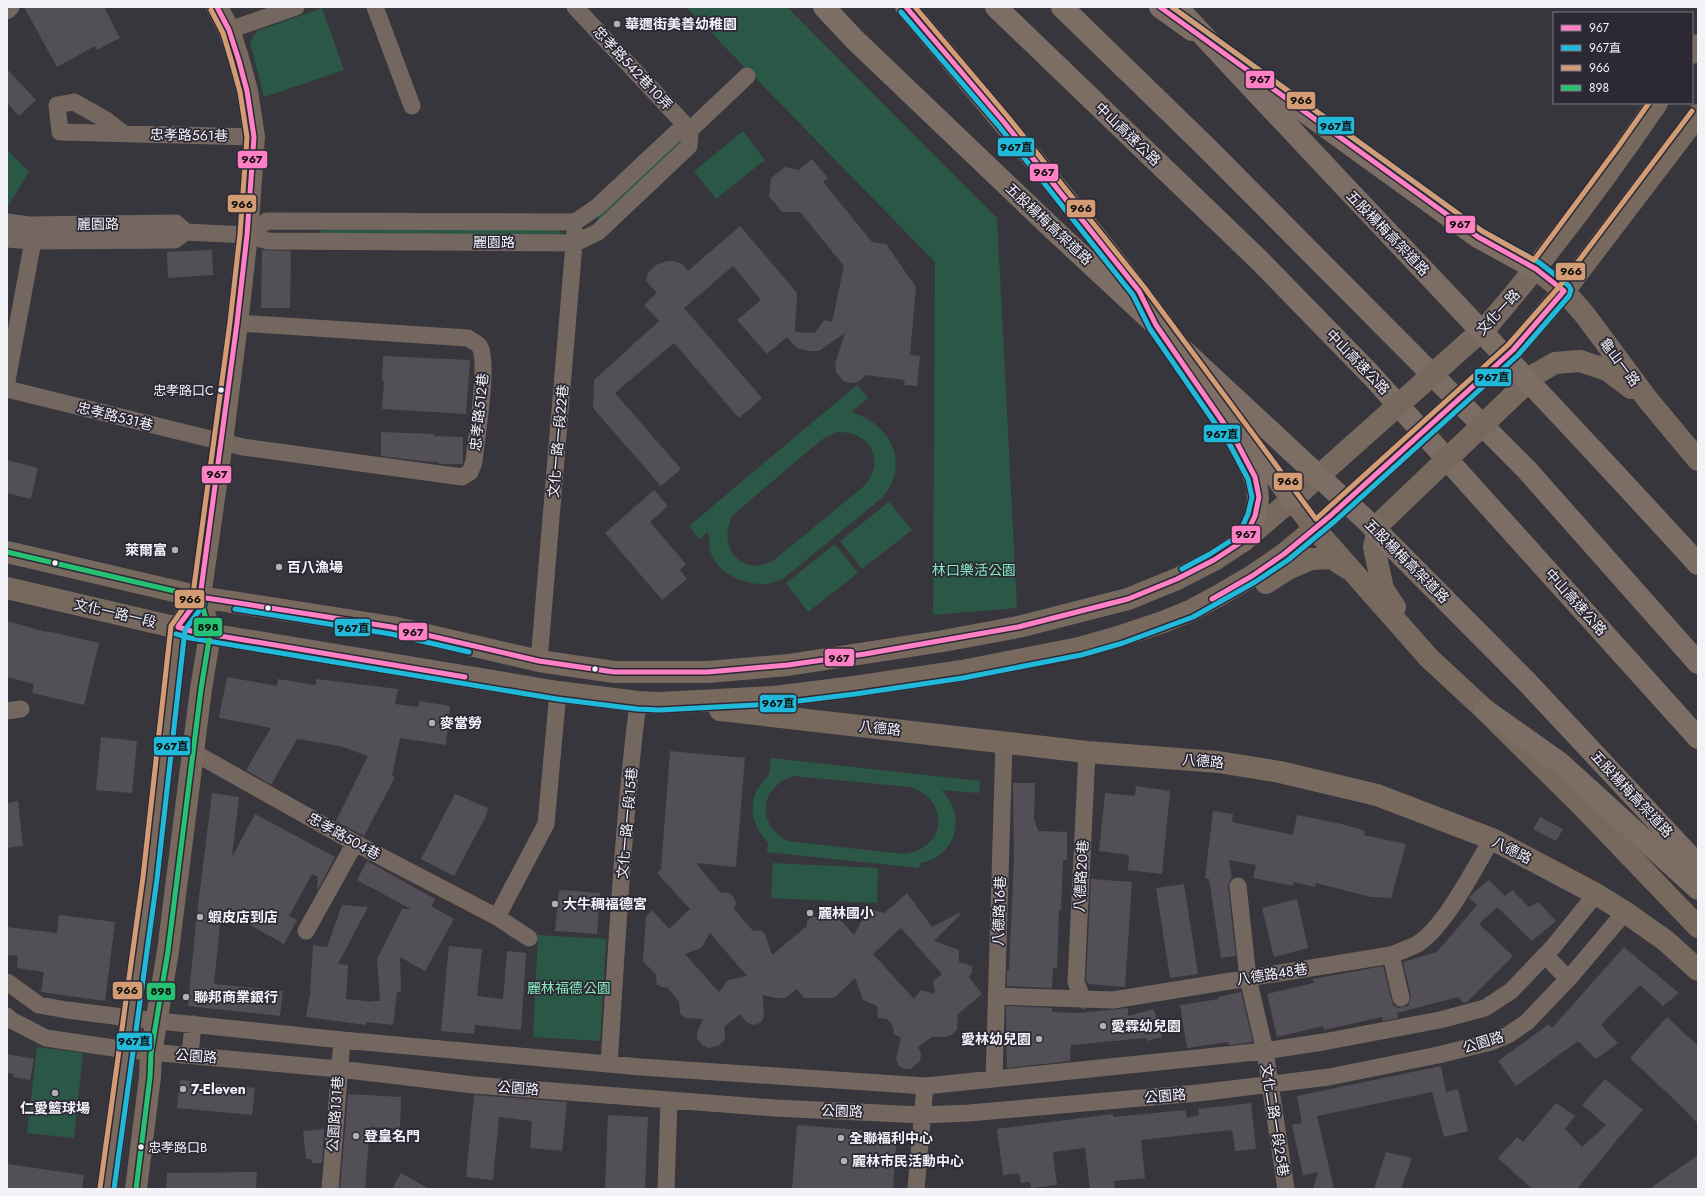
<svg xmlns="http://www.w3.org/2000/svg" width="1705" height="1196" font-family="Jost,'Noto Sans TC',sans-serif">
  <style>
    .green { fill: #2b5846; fill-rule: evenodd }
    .building { fill: #525056; fill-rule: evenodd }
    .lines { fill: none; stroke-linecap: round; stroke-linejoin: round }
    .street { stroke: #746760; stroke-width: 17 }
    .secondary { stroke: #78695f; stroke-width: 22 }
    .highway { stroke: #7d6e65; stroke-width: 22 }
    .secondary-bridge { stroke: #78695f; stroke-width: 22 }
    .highway-bridge { stroke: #7d6e65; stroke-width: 22 }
    .bus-1-casing { stroke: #2c2935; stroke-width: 8 }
    .bus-2-casing { stroke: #2c2935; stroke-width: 8 }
    .bus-3-casing { stroke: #2c2935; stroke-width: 8 }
    .bus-4-casing { stroke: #2c2935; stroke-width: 8 }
    .bus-1 { stroke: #ff80c5; stroke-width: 5 }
    .bus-2 { stroke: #20b9da; stroke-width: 5 }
    .bus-3 { stroke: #d39c74; stroke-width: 5 }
    .bus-4 { stroke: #26c172; stroke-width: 5 }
    .poi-dot { fill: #b1b0b7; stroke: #2c2935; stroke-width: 1.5 }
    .bus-dot { fill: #f3f2f9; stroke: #2c2935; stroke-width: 1.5 }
    .labels { text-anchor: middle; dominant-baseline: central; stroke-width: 3.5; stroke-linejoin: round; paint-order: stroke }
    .bus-label { font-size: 13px; fill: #f3f2f9; stroke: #2c2935; text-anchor: end }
    .poi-label { font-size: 14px; font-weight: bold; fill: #f3f2f9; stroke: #2c2935; text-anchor: start }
    .street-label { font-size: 14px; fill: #f3f2f9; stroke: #2c2935 }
    .park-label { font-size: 14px; fill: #83ebbd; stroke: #2c2935 }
    .line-badge { stroke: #2c2935; stroke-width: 1.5 }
    .pale-badge-label { font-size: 11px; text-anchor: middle; font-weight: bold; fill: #111 }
  </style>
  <rect width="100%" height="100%" fill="#37363c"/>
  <path class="green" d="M686,7H787L997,218L1017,608L933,615L935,262Z
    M322,8L344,70L264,97L250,42L257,31Z
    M743,131L765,160L716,199L694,171Z
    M684,139L681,146L598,223L597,220L599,216L676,140Z
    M7,149L29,172L7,208Z
    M323,229L558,230L562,233L558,236H324L319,232Z
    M857,385L868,398L851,412C883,422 903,447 893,480C891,486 886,492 883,497L784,578C779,580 772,583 766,584C744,585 718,574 710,551C709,545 709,538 708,532L699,539L689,526ZM837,432C871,431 887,462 863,487L774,560C743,579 715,546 733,515L821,440Z
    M889,502L912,530L862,569L840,541Z
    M835,544L858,573L808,612L786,583Z
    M771,758L980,781L979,793L942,790C947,798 954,805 955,815C959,839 943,860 920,863L919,868L767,852L768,843C755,828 748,812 756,792C759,785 766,780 769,774C770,770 770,763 771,758ZM793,776L910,787C951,800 947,850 903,854L787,841C756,823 759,788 793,776Z
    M773,863L878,868L877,903L771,898Z
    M538,935L606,939L600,1041L533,1037Z
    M37,1047L83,1053L74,1138L27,1133Z"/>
  <path class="building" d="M24,7H104L120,38L97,50L95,46L57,67Z
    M7,69L36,100L19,116L7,103Z
    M812,159L828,178L823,182L872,242L886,244L916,287L910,355L920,356L917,386L904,385L905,380L865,375L861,380L855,383L845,382L836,373L835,364L845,333L819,351H809L797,348L787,337L767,354L737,320L761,300L733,266L684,308L762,398L739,418L674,343L615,393L681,469L661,486L593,408L594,380L659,321L644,305L657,293L646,281L648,273L656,265L667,261H674L682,264L688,271L740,226L797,293L795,332L815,333L824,320L832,322L844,266L800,212H782L769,196L771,178L785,167L799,170Z
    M212,250L213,275L168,278L167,252Z
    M262,250L291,251L290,308H261Z
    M383,356L470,360L466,414L382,409L384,381H382Z
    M381,432L434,434V436L463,437V464H439V462L421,461L381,456Z
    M7,460L38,468L31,499L7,493Z
    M654,490L668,506L650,522L686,564L680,570L687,579L662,600L605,533Z
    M7,621L46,632L47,631L99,643L84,705L32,693L34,684L7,677Z
    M227,677L277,686L278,679L316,685V679L398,689L395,704L418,707L419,701L450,706L446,745L400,738L392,776L395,777L364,836L336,821L368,756L340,746L297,739L271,785L246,770L271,728L219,718Z
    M101,737L137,741L132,793L96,790Z
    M670,751L745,758L736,867L696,863L721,893L728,892L733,896L736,903L734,909L753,931L759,930L764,932L772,955L807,926V921L812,917L841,920L854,935L866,913L872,910L884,913L907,893L932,927L959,913L960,915L934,941L959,950V962L972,966V973L969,977L982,994L958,1014L957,1029L953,1034L947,1037H932L918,1047L921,1054L920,1061L911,1069H904L898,1065L896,1059L901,1038L894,1034L893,1026L887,1019L878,1018L877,1006L863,1000L855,978L834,998H804L797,989L785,998H776L763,995L764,1016L761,1022L755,1025L747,1023L740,1014L724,1027L725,1033L724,1041L718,1046L709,1048L702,1045L697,1038V1032L703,1019L685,1018L680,1014L679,1002L667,987H662L657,985L656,975L643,961L646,917L652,910L669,929L690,909L657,873L661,869ZM901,928L942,974L933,981L935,994L921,990L914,999L873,954ZM710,933L747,976L728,980L719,992L685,954L701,948Z
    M1013,783H1035L1034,819L1038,831L1067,832V860H1063L1061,910H1059L1057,968H1053L1052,988L1007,986V970H1009L1014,858Z
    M1136,786L1170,791L1162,874L1128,870L1129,855L1099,851L1105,793L1135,796Z
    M212,793L239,797L232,857L255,814L335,857L317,891L318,877L312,874L289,916L297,920L284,944L225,911L223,925L220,924L214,984L283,991L280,1016L188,1006L196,921Z
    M455,794L488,808L485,818L454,876L421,859Z
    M18,801L23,846L7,848V803Z
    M1213,811L1233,814L1232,822L1293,835L1297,815L1342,824L1365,831L1364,835L1406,844L1391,898L1371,897L1316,883L1315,887L1293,882L1294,886L1253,878L1256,865L1229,860L1232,878L1229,882L1228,887L1236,956L1221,958L1209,879L1205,878Z
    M1540,817L1563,829L1556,841L1533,829Z
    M367,861L435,899L431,906L454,919L425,971L400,957L401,992H397L393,1025L366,1022V1025L306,1017L310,994L313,945L327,947L342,905L368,907L338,964L348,965L346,999L373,1002V1001H380L377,959L402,909H411L357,880Z
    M1091,879L1132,882L1125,987L1088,984L1086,980Z
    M1489,880L1505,896L1512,890L1529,907L1538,902L1556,921L1532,941L1497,907L1479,924L1513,956L1467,1002L1464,1003L1458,997L1397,1013L1398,1018L1383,1021L1382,1017L1324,1030L1323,1026L1277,1037L1267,994L1314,983L1313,979L1383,966L1393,1005L1398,1008L1408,1006L1410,1001L1411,996L1403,962L1437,952L1477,905L1469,898L1470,896Z
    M1184,884L1198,974L1170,978L1156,888Z
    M559,890L600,893L597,934L555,931Z
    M1297,899L1308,948L1274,957L1262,908Z
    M59,915L115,922L105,1001L41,992L44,972L17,968L18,956L7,955V927L57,933Z
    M449,946L482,949L477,996L503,999L507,951L526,953L521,1030L475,1025L474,1034L441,1031Z
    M1624,947L1679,993L1663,1006L1640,985L1601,1025L1618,1043L1596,1059L1578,1041L1516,1086L1498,1061L1549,1024L1552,1028Z
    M1241,992L1253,1042L1229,1045L1228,1042L1187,1048L1180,1005L1219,999L1218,997Z
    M1006,1006L1052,1008V1012L1078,1013L1128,1008V1016L1154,1009L1162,1037L1147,1041L1146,1038L1071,1045L1070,1061L1007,1068Z
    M1667,1017L1698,1046V1124L1681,1106L1630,1058Z
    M7,1054L34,1059L30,1080L13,1077L14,1074L7,1073Z
    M1441,1066L1446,1092L1458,1089L1468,1131L1444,1137L1432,1092L1317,1116L1334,1189H1313L1318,1172L1303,1175L1292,1125L1302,1123L1297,1096Z
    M1605,1079L1643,1110L1620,1136L1577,1189H1532L1498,1158L1517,1137L1523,1142L1556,1103L1575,1116L1565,1129L1582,1147L1606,1125L1582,1105Z
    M180,1080L255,1088L252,1115L177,1108Z
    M348,1094L401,1097L400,1129L370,1127L365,1189H340Z
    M474,1095L567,1102L562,1151L530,1148L532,1121L499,1117L493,1180L466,1177Z
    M1251,1103L1256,1149L1235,1151L1232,1130L1141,1140L1145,1178L1114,1181L1115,1189H1090L1085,1148L1053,1152L1057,1185L1031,1188L1030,1182L1021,1183L1019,1173L1003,1175L997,1129L1113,1114V1117L1185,1110L1187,1118L1199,1115L1198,1109Z
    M608,1115L648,1117L645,1189H605Z
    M797,1125L897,1133L893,1189H792Z
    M324,1129L322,1163H312L311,1159H306L303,1131Z
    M1386,1152L1412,1158L1401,1189H1374Z
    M1698,1155V1189H1649Z
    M7,1164L84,1175L82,1189H7Z
    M257,1172L256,1189H166L167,1173Z
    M401,1173L429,1189H392Z"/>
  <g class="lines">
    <path class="street" d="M375,7L412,106
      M575,7L690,130
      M7,11L11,7
      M229,30L296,7
      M124,134L106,120L74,102L57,105L60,132L254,137
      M7,222L29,225L176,223L186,232
      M247,235L267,221L575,222L597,207L676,133L690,130L747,76
      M7,239L33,241L175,240L186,232L247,235L268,241L575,243L598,232L689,146L690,130
      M7,381L33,241
      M7,389L243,447L462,477L470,472L474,462C476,439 489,365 480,347C478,343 472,341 468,338L237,323
      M539,661L575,232
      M7,711L21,709
      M193,752L355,843L497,917L529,938
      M1238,886L1248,978L1265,1051L1286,1189
      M497,917L546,824L558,692
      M306,931L355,843
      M1391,955L1401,998
      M1545,955L1568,979
      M7,982L39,1005L67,1010L130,1018L342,1040L641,1067L925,1086L1265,1051L1323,1042L1440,1020L1485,1008L1511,991L1553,947L1596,894
      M996,996L1113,1000L1391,955C1400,951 1411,948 1419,943C1446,925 1475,867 1492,839
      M1083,1000L1076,982L1087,752
      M7,1016L11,1020L46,1038L127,1050L339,1069L474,1085L775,1108L922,1115L969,1113L1198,1093L1329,1077L1438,1055L1491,1042L1508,1035L1527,1022L1571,976L1625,912
      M190,1055L193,1024
      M609,1064C617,944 623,823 638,702
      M994,1079L1004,742
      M330,1189L342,1040
      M666,1189L669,1100
      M916,1189L925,1086"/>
    <path class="secondary" d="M1692,53L1698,45
      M1536,269L1564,291L1585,315L1648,400L1698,460
      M1489,324C1550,253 1605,179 1657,103
      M1513,350L1564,291L1698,115
      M1536,374L1555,363L1580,361L1607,370L1631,388
      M1292,499L1315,529L1429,658L1485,710L1582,806L1698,927
      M1379,524L1374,547L1383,589L1395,607
      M7,552L200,597L392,627L539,661L614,672H708L788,665L943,641L1018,627L1128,599L1177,579L1214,560L1243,541L1303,490
      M1266,583L1288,569L1311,559L1332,558L1347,568
      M7,588L191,631L558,692L638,702L659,703L774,697L854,687L962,671L1079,648L1121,636L1163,622L1190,611L1218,596L1252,576L1284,554L1330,516
      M720,710L1087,752L1218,762L1280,772L1377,795L1492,839L1596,894L1625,912L1666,941L1698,970
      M107,1189L150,878L178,627L200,597
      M136,1189L150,1077L151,1053L168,951L201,689L210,634L200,597L222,442L237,323L247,235L254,137L247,91L239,61L229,30L217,7"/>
    <path class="highway" d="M906,7C994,111 1082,215 1163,324
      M996,7L1260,261L1372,376L1698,738
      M1062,7L1207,148L1527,470L1698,663
      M1160,7L1192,30
      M1236,62L1478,237L1536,269
      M1198,371L1292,499
      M1237,443C1250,467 1264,487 1255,515C1253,524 1247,533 1243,541
      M1485,710L1560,763L1698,889"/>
    <path class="secondary-bridge" d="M1303,490L1489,324
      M1330,516L1513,350
      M1379,524L1536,374"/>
    <path class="highway-bridge" d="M824,7L855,40L1053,229L1369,523L1527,682L1698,865
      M1177,7C1349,194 1527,376 1698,564"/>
    <g class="bus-1-casing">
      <path id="bus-1" d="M1160,7L1478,237L1536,269L1564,291
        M200,597L392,627L539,661L614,672H708L788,665L865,654L1018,627L1128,599L1177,579L1214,560L1243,541L1255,516L1259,497L1255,477L1236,441L1156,325L1139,291L1003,121L906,7
        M1212,599L1252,576L1284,554L1330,516L1513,350L1564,291
        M179,625L200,597L237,323L247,235L254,137L247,91L239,61L229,30L217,7
        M178,627L191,631L465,677"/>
    </g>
    <g class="bus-2-casing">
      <path id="bus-2" d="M901,12L998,125L1133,295L1150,329L1230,445L1248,479L1252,497L1248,514L1238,536L1210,554L1182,569
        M235,609L391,634L469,652
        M176,634L190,638L557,699L637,709L659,710L774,704L855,694L963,678L1081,655L1123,643L1193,617L1255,582L1288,560L1335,521L1518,355L1569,296L1571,290L1569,286L1540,263L1482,231L1172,7
        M114,1189L157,879L185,630L204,604"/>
    </g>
    <g class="bus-3-casing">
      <path id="bus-3" d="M915,7L1008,117L1144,287L1316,519L1508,345L1559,287L1692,111
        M1172,7L1482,231L1534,260L1618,147L1649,103
        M100,1188L143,877L171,626L193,594L230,322L240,234L247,137L240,92L232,63L223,33L211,10"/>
    </g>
    <g class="bus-4-casing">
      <path id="bus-4" d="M7,552L200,597L210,634L201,689L168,951L151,1053L150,1077L136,1189"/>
    </g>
    <use href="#bus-1" class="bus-1"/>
    <use href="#bus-2" class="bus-2"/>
    <use href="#bus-3" class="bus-3"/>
    <use href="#bus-4" class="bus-4"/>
  </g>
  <g class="poi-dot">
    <circle cx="617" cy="24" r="4"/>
    <circle cx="175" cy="550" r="4"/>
    <circle cx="279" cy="567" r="4"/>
    <circle cx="432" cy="723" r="4"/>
    <circle cx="555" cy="904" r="4"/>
    <circle cx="810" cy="913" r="4"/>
    <circle cx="200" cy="917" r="4"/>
    <circle cx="186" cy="997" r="4"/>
    <circle cx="1103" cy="1026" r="4"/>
    <circle cx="1039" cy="1039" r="4"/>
    <circle cx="183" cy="1089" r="4"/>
    <circle cx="55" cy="1093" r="4"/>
    <circle cx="356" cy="1136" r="4"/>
    <circle cx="841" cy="1138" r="4"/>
    <circle cx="844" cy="1161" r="4"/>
  </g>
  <g class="bus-dot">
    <circle cx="221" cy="390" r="3.5"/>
    <circle cx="55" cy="563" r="3.5"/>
    <circle cx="268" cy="608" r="3.5"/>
    <circle cx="595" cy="669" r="3.5"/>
    <circle cx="141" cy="1147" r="3.5"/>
  </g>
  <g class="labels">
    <g class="bus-label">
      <text x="214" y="390">忠孝路口C</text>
      <text x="148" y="1147" text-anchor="start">忠孝路口B</text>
    </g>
    <g class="poi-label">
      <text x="625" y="24">華邇街美善幼稚園</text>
      <text x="167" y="550" text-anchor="end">萊爾富</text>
      <text x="287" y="567">百八漁場</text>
      <text x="440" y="723">麥當勞</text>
      <text x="563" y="904">大牛稠福德宮</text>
      <text x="818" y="913">麗林國小</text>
      <text x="208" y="917">蝦皮店到店</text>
      <text x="194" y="997">聯邦商業銀行</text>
      <text x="1111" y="1026">愛霖幼兒園</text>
      <text x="1031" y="1039" text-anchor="end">愛林幼兒園</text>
      <text x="191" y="1089">7-Eleven</text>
      <text x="55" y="1108" text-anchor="middle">仁愛籃球場</text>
      <text x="364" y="1136">登皇名門</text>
      <text x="849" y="1138">全聯福利中心</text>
      <text x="852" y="1161">麗林市民活動中心</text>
    </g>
    <g class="street-label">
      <text transform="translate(633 68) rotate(47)">忠孝路542巷10弄</text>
      <text transform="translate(1128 134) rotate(44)">中山高速公路</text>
      <text transform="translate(189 135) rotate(1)">忠孝路561巷</text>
      <text transform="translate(98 224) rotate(-1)">麗園路</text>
      <text transform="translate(1049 224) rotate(43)">五股楊梅高架道路</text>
      <text transform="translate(1388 233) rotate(46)">五股楊梅高架道路</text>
      <text x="494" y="242">麗園路</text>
      <text transform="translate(1498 312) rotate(-47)">文化一路</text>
      <text transform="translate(1358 362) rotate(46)">中山高速公路</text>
      <text transform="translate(1620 362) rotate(53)">龜山一路</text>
      <text transform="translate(479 412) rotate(-84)">忠孝路512巷</text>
      <text transform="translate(115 416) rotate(14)">忠孝路531巷</text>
      <text transform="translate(558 441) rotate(-85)">文化一路一段22巷</text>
      <text transform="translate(1407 561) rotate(45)">五股楊梅高架道路</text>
      <text transform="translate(1576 602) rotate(48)">中山高速公路</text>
      <text transform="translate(115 613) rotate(13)">文化一路一段</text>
      <text transform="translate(880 728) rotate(6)">八德路</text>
      <text transform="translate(1203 761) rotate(5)">八德路</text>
      <text transform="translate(1632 794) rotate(47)">五股楊梅高架道路</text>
      <text transform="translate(627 823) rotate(-85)">文化一路一段15巷</text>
      <text transform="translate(344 836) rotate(29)">忠孝路504巷</text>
      <text transform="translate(1512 850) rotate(27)">八德路</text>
      <text transform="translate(1081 876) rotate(-87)">八德路20巷</text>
      <text transform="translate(999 911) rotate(-88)">八德路16巷</text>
      <text transform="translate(1272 974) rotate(-9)">八德路48巷</text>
      <text transform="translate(1483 1042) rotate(-17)">公園路</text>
      <text transform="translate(196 1056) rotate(4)">公園路</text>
      <text transform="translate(518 1088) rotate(4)">公園路</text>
      <text transform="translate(1165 1096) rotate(-5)">公園路</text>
      <text transform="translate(842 1111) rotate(2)">公園路</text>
      <text transform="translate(335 1114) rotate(-86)">公園路131巷</text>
      <text transform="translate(1275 1120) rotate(81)">文化二路一段25巷</text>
    </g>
    <g class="park-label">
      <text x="974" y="570">林口樂活公園</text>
      <text x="569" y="988">麗林福德公園</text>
    </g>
  </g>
  <g class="line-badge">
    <rect x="1245" y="70" width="30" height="19" rx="4" fill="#ff80c5"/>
    <rect x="1286" y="91" width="30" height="19" rx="4" fill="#d39c74"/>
    <rect x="1317" y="116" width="38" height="19" rx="4" fill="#20b9da"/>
    <rect x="997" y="137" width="38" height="20" rx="4" fill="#20b9da"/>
    <rect x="237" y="150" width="31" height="19" rx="4" fill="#ff80c5"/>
    <rect x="1029" y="163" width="30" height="19" rx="4" fill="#ff80c5"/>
    <rect x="227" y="194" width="30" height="19" rx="4" fill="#d39c74"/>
    <rect x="1066" y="199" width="30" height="19" rx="4" fill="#d39c74"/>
    <rect x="1445" y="215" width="31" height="19" rx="4" fill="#ff80c5"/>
    <rect x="1555" y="262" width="31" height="19" rx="4" fill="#d39c74"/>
    <rect x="1474" y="368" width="38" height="19" rx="4" fill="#20b9da"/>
    <rect x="1203" y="424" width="38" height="19" rx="4" fill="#20b9da"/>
    <rect x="201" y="465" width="31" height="19" rx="4" fill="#ff80c5"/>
    <rect x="1273" y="472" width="30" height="19" rx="4" fill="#d39c74"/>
    <rect x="1231" y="525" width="30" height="19" rx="4" fill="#ff80c5"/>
    <rect x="174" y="589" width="31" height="20" rx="4" fill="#d39c74"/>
    <rect x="193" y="617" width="30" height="20" rx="4" fill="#26c172"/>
    <rect x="334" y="618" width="37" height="19" rx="4" fill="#20b9da"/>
    <rect x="398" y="622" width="30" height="19" rx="4" fill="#ff80c5"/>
    <rect x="824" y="648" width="31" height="19" rx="4" fill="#ff80c5"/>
    <rect x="759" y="694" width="38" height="19" rx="4" fill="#20b9da"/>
    <rect x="153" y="736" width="38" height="20" rx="4" fill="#20b9da"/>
    <rect x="112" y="981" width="31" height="19" rx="4" fill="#d39c74"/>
    <rect x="146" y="982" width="30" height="19" rx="4" fill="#26c172"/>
    <rect x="116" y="1032" width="37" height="19" rx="4" fill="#20b9da"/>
  </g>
  <g class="pale-badge-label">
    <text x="1260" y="83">967</text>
    <text x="1301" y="104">966</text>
    <text x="1336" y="130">967直</text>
    <text x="1016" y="151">967直</text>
    <text x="252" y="163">967</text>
    <text x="1044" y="176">967</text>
    <text x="242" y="208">966</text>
    <text x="1081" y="212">966</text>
    <text x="1460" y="228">967</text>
    <text x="1571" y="275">966</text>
    <text x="1493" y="381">967直</text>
    <text x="1222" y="438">967直</text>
    <text x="217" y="478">967</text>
    <text x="1288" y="485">966</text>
    <text x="1246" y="538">967</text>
    <text x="190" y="603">966</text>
    <text x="208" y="631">898</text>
    <text x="353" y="632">967直</text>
    <text x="413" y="636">967</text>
    <text x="839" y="662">967</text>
    <text x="778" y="707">967直</text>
    <text x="172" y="750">967直</text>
    <text x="127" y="994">966</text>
    <text x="161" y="995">898</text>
    <text x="134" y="1045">967直</text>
  </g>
  <rect width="1705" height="1196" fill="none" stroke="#f3f2f9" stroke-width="16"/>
  <rect x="1553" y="12" width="140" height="92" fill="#2c2935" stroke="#7c7983"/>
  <rect x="1561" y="25" width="20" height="6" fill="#ff80c5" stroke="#7c7983"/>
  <text x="1589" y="32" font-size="12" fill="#f3f2f9">967</text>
  <rect x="1561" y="45" width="20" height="6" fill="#20b9da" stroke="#7c7983"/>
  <text x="1589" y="52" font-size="12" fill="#f3f2f9">967直</text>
  <rect x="1561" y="65" width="20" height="6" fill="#d39c74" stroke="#7c7983"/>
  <text x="1589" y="72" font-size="12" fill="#f3f2f9">966</text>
  <rect x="1561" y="85" width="20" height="6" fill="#26c172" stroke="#7c7983"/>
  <text x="1589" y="92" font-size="12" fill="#f3f2f9">898</text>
</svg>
